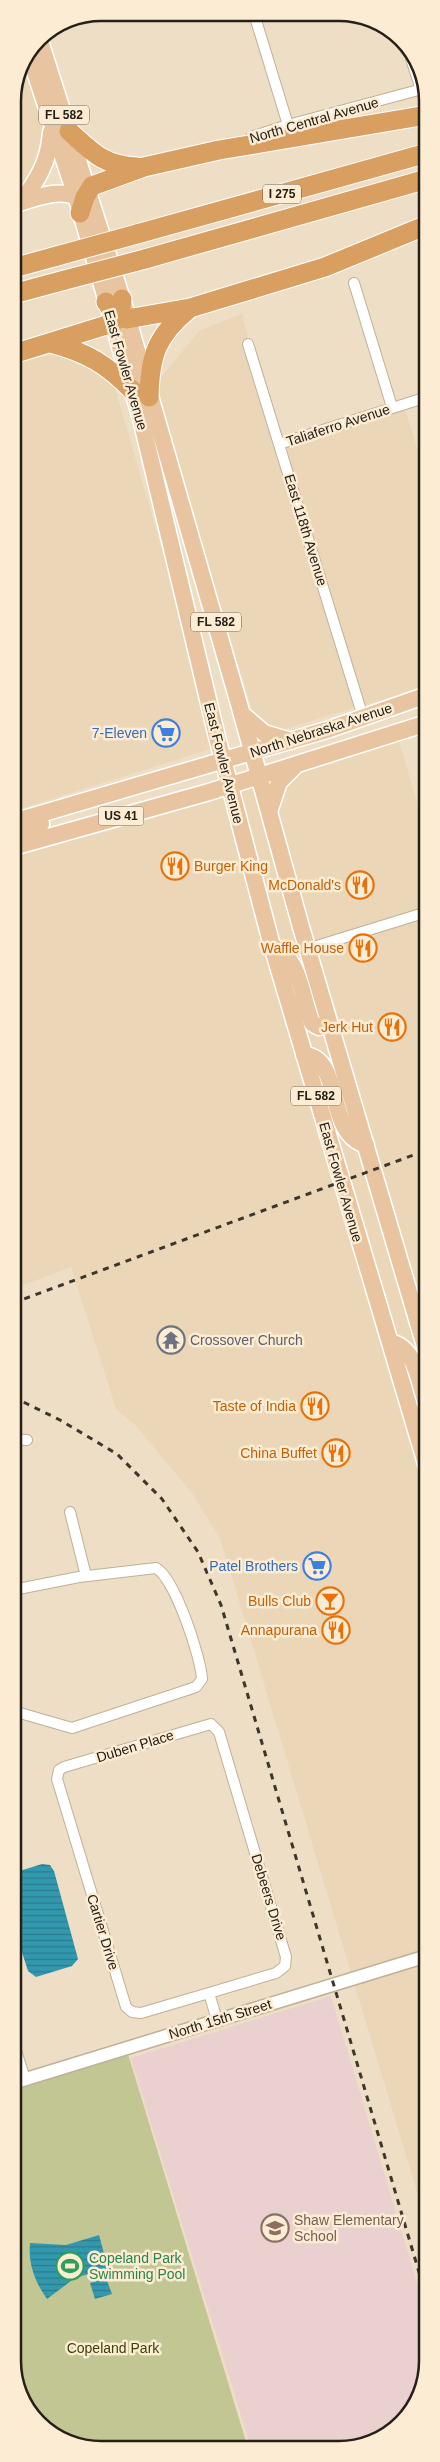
<svg xmlns="http://www.w3.org/2000/svg" width="440" height="2462" font-family="Helvetica,sans-serif">
  <style>
    .built { fill: #ebd7b7 }
    .education { fill: #ead0cf }
    .green { fill: #c1c692 }
    .water { fill: url(#water-rules) }
    .lines { fill: none; stroke-linecap: round; stroke-linejoin: round }
    .minor-casing { stroke: #bfb098; stroke-width: 12 }
    .tertiary-casing { stroke: #bfb098; stroke-width: 15 }
    .primary-casing { stroke: #fff; stroke-width: 19 }
    .motorway-casing { stroke: #fff; stroke-width: 21 }
    .minor { stroke: #fff; stroke-width: 10 }
    .tertiary { stroke: #fff; stroke-width: 12 }
    .primary { stroke: #e8c5a0; stroke-width: 16 }
    .motorway { stroke: #d99f61; stroke-width: 19 }
    .rail { stroke: #3d362b; stroke-width: 3; stroke-dasharray: 6 6; stroke-linecap: butt }
    .motorway-bridge-casing { stroke: #fff; stroke-width: 21; stroke-linecap: butt }
    .motorway-bridge { stroke: #d99f61; stroke-width: 19 }
    .labels { text-anchor: middle; dominant-baseline: central; stroke-width: 5; stroke-linejoin: round; paint-order: stroke }
    .shield { fill: #fcecd3; stroke: #665d4f; stroke-width: 1 }
    .shield-label { font-size: 12px; font-weight: bold; fill: #262017 }
    .street-label { font-size: 14px; fill: #262017; stroke: #fcecd3 }
    .shop-label { font-size: 14px; fill: #366cbe; stroke: #fcecd3; text-anchor: end }
    .food-label { font-size: 14px; fill: #c56008; stroke: #fcecd3; text-anchor: end }
    .worship-label { font-size: 14px; fill: #5b616d; stroke: #fcecd3; text-anchor: start }
    .education-label { font-size: 14px; fill: #785e54; stroke: #fcecd3; text-anchor: start }
    .leisure-label { font-size: 14px; fill: #27864d; stroke: #fcecd3; text-anchor: start }
    .park-label { font-size: 14px; fill: #3e4106; stroke: #fcecd3 }
    .rim { fill: none; stroke: #262017; stroke-width: 2.5 }
  </style>
  <defs>
    <pattern id="water-rules" width="6" height="5" patternUnits="userSpaceOnUse" patternTransform="scale(1.25)"><rect width="6" height="5" fill="#3298ae"/><path d="M0 2.5h6" fill="none" stroke="#2a7c8d"/></pattern>
  </defs>
  <rect width="100%" height="100%" fill="#efdec6"/>
  <path class="built" d="M25,68L46,129L38,167L13,200V95Z
    M242,314L248,338L241,341L354,708L275,732L255,719L161,417L157,382L200,330Z
    M70,354L112,378L177,601L214,748L13,811V364L39,357Z
    M405,409L427,480V686L365,705L286,447Z
    M398,738L427,835V901L420,904L427,928V991L424,992L427,1001V2225L220,1538L192,1493L136,1426L116,1409L71,1267L13,1289V857Z"/>
  <path class="education" d="M331,1996L427,2316V2362L405,2420L350,2449L251,2448L131,2058Z"/>
  <path class="green" d="M128,2054L248,2448H83L35,2420L13,2372V2090Z"/>
  <path class="water" d="M42,1864L50,1865L54,1871L78,1959L72,1966L36,1977L28,1971L13,1924V1873Z
    M99,2235L108,2268L75,2278L47,2299C35,2282 28,2264 30,2243L66,2245Z
    M106,2278L112,2294L95,2299L90,2283Z"/>
  <g class="lines">
    <g class="minor-casing">
      <path id="minor" d="M255,17L288,125
        M407,46L421,90
        M251,137L288,125L426,88
        M354,283L392,407
        M248,344L363,717
        M279,444L427,397
        M307,949L427,912
        M13,1439L27,1440
        M70,1512L86,1576
        M13,1590L79,1577L156,1568C175,1578 201,1658 202,1679L196,1687L72,1728L13,1711
        M209,1993L141,2013L132,2012L126,2007L57,1779L59,1770L64,1767L211,1724L219,1732L286,1957L285,1966L276,1973L209,1993L217,2020
        M13,2041L25,2079"/>
    </g>
    <g class="tertiary-casing">
      <path id="tertiary" d="M13,2083L427,1956"/>
    </g>
    <g class="primary-casing">
      <path id="primary" d="M39,38L122,299L239,704L301,927L427,1353
        M30,57L76,196L140,415L217,737L272,946L427,1467
        M20,203C38,180 49,161 51,132
        M13,205C35,198 61,186 83,200
        M242,714L264,733L291,741
        M269,812L279,782L294,767
        M13,822L330,729L427,695
        M13,835L41,824
        M13,847L209,792L427,723
        M272,946C301,958 301,997 312,1023L319,1027L329,1024
        M304,1055C344,1058 324,1133 366,1145
        M390,1342C417,1348 418,1382 427,1405"/>
    </g>
    <g class="motorway-casing">
      <path id="motorway" d="M69,131C92,152 104,166 137,167
        M80,213L85,197L92,186L144,167L219,150L427,115
        M137,234L427,153
        M145,259L427,179
        M13,268L57,256
        M13,294L65,280
        M106,302L116,316L127,319L190,308L325,267L427,225
        M51,343C88,353 106,364 133,391
        M13,354L113,323L120,315L122,299
        M149,397C150,356 156,336 189,309"/>
    </g>
    <use href="#minor" class="minor"/>
    <use href="#tertiary" class="tertiary"/>
    <use href="#primary" class="primary"/>
    <use href="#motorway" class="motorway"/>
    <path class="rail" d="M13,1303L427,1150
      M13,1397L60,1420L117,1454L162,1499L198,1552L221,1605L427,2299"/>
    <g class="motorway-bridge-casing">
      <path id="motorway-bridge" d="M57,256L137,234
        M65,280L145,259"/>
    </g>
    <use href="#motorway-bridge" class="motorway-bridge"/>
  </g>
  <defs>
    <g id="supermarket-ring" transform="scale(1.4375)"><circle r="9.5" fill="#fcecd3" stroke="#3f7fe0" stroke-width="1.5"/><path d="M-6-5.5h2.5l.6 2H6L4.5 2H-2.5L-4.4-4H-6ZM-1.5 3.2a1.3 1.3 0 1 0 .1 0ZM3 3.2a1.3 1.3 0 1 0 .1 0Z" fill="#3f7fe0"/></g>
    <g id="restaurant-ring" transform="scale(1.4375)"><circle r="9.5" fill="#fcecd3" stroke="#e8710a" stroke-width="1.5"/><path d="M-5-6h1v4h1v-4h1v4h1v-4h1v5L-1.5 .5V6h-2V.5L-5-1ZM5-6V6H3V1.5H1.5Q1.5-4 5-6Z" fill="#e8710a"/></g>
    <g id="temple-ring" transform="scale(1.4375)"><circle r="9.5" fill="#fcecd3" stroke="#6b7280" stroke-width="1.5"/><path d="M0-6L5-2H3V0L6.5 2.5H4V6H1.5V3h-3V6H-4V2.5H-6.5L-3 0V-2H-5Z" fill="#6b7280"/></g>
    <g id="bar-ring" transform="scale(1.4375)"><circle r="9.5" fill="#fcecd3" stroke="#e8710a" stroke-width="1.5"/><path d="M-6-5H6L.8 .8V4.5H3.5V6h-7V4.5H-.8V.8Z" fill="#e8710a"/></g>
    <g id="school-ring" transform="scale(1.4375)"><circle r="9.5" fill="#fcecd3" stroke="#8d6e63" stroke-width="1.5"/><path d="M0-5L7-2L0 1L-7-2ZM-4 1L0 2.5L4 1V4Q0 6-4 4Z" fill="#8d6e63"/></g>
    <g id="stadium-ring" transform="scale(1.4375)"><circle r="9.5" fill="#fcecd3" stroke="#2e9e5b" stroke-width="1.5"/><path d="M0-5a6.5 5 0 1 0 0 10a6.5 5 0 1 0 0-10ZM-3.5-1.8h7v3.6h-7Z" fill="#2e9e5b"/></g>
  </defs>
  <g fill-rule="evenodd">
    <use href="#supermarket-ring" x="166" y="733"/>
    <use href="#restaurant-ring" x="175" y="866"/>
    <use href="#restaurant-ring" x="360" y="885"/>
    <use href="#restaurant-ring" x="363" y="948"/>
    <use href="#restaurant-ring" x="392" y="1027"/>
    <use href="#temple-ring" x="171" y="1340"/>
    <use href="#restaurant-ring" x="315" y="1406"/>
    <use href="#restaurant-ring" x="336" y="1453"/>
    <use href="#supermarket-ring" x="317" y="1566"/>
    <use href="#bar-ring" x="330" y="1601"/>
    <use href="#restaurant-ring" x="336" y="1630"/>
    <use href="#school-ring" x="275" y="2228"/>
    <use href="#stadium-ring" x="70" y="2266"/>
  </g>
  <g class="labels">
    <g class="shield">
      <rect x="39" y="105.5" width="50" height="19" rx="4"/>
      <rect x="263" y="184.5" width="38" height="19" rx="4"/>
      <rect x="191" y="612.5" width="50" height="19" rx="4"/>
      <rect x="98.5" y="806.5" width="45" height="19" rx="4"/>
      <rect x="291" y="1086.5" width="50" height="19" rx="4"/>
    </g>
    <g class="shield-label">
      <text x="64" y="115">FL 582</text>
      <text x="282" y="194">I 275</text>
      <text x="216" y="622">FL 582</text>
      <text x="121" y="816">US 41</text>
      <text x="316" y="1096">FL 582</text>
    </g>
    <g class="street-label">
      <text transform="translate(314 120) rotate(-16)">North Central Avenue</text>
      <text transform="translate(126 370) rotate(74)">East Fowler Avenue</text>
      <text transform="translate(338 425) rotate(-18)">Taliaferro Avenue</text>
      <text transform="translate(306 530) rotate(73)">East 118th Avenue</text>
      <text transform="translate(321 730) rotate(-18)">North Nebraska Avenue</text>
      <text transform="translate(224 763) rotate(76)">East Fowler Avenue</text>
      <text transform="translate(341 1182) rotate(74)">East Fowler Avenue</text>
      <text transform="translate(135 1746) rotate(-17)">Duben Place</text>
      <text transform="translate(269 1897) rotate(73)">Debeers Drive</text>
      <text transform="translate(103 1932) rotate(73)">Cartier Drive</text>
      <text transform="translate(220 2019) rotate(-17)">North 15th Street</text>
    </g>
    <g class="shop-label">
      <text x="147" y="733">7-Eleven</text>
      <text x="298" y="1566">Patel Brothers</text>
    </g>
    <g class="food-label">
      <text x="194" y="866" text-anchor="start">Burger King</text>
      <text x="341" y="885">McDonald's</text>
      <text x="344" y="948">Waffle House</text>
      <text x="373" y="1027">Jerk Hut</text>
      <text x="296" y="1406">Taste of India</text>
      <text x="317" y="1453">China Buffet</text>
      <text x="311" y="1601">Bulls Club</text>
      <text x="317" y="1630">Annapurana</text>
    </g>
    <g class="worship-label">
      <text x="190" y="1340">Crossover Church</text>
    </g>
    <g class="education-label">
      <text x="294" y="2220">Shaw Elementary<tspan x="294" dy="16">School</tspan></text>
    </g>
    <g class="leisure-label">
      <text x="89" y="2258">Copeland Park<tspan x="89" dy="16">Swimming Pool</tspan></text>
    </g>
    <g class="park-label">
      <text x="113" y="2348">Copeland Park</text>
    </g>
  </g>
  <path d="M0 0H440V2462H0ZM101 21H339A80 80 0 0 1 419 101V2361A80 80 0 0 1 339 2441H101A80 80 0 0 1 21 2361V101A80 80 0 0 1 101 21Z" fill="#fcecd3" fill-rule="evenodd"/>
  <path class="rim" d="M101 21H339A80 80 0 0 1 419 101V2361A80 80 0 0 1 339 2441H101A80 80 0 0 1 21 2361V101A80 80 0 0 1 101 21Z"/>
</svg>
